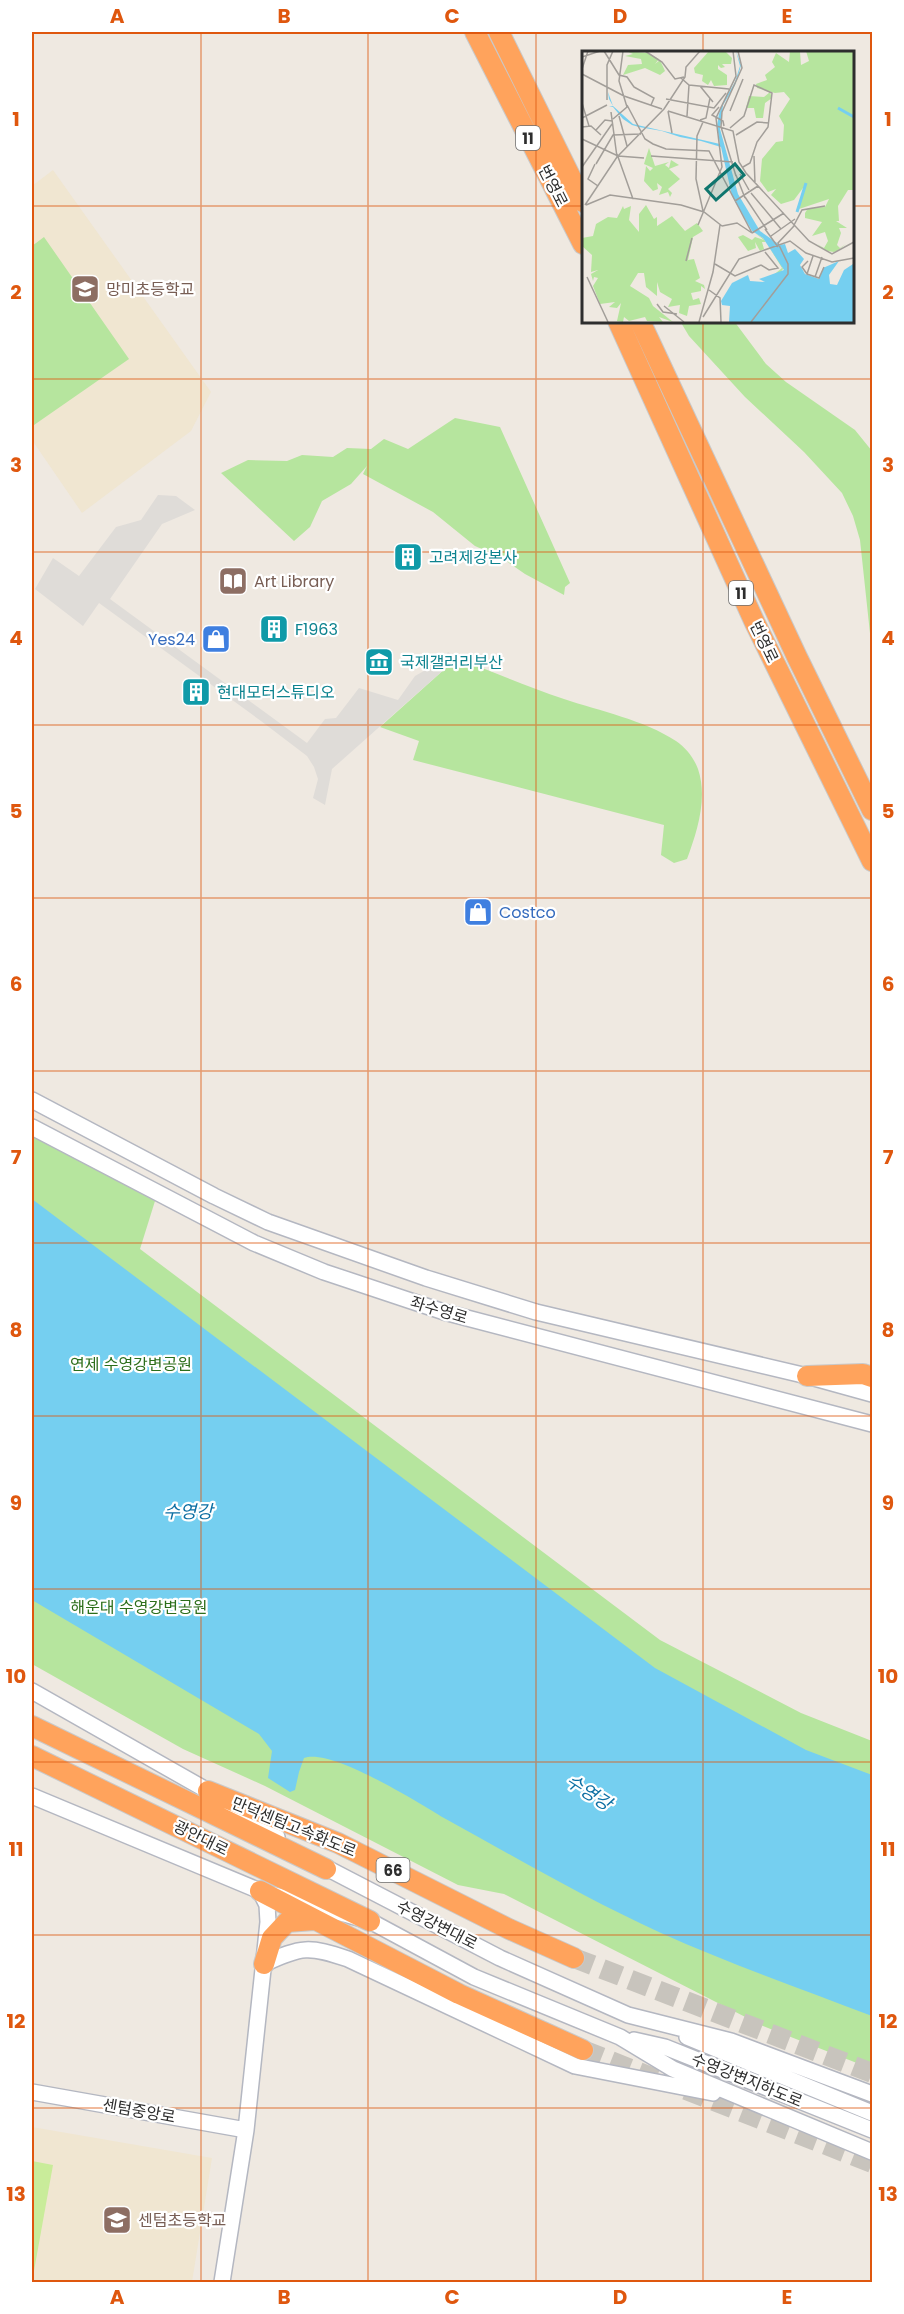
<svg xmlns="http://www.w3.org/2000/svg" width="904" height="2314" font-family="Poppins,'Noto Sans KR',sans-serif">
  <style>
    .education { fill: #f0e6d1 }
    .green { fill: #b6e59e }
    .pitch { fill: #c9ec9a }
    .plaza { fill: #dfdcd8 }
    .water { fill: #75cff0 }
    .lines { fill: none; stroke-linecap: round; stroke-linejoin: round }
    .highway-tunnel { stroke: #c8c4bd; stroke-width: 20; stroke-dasharray: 20 10; stroke-linecap: butt }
    .secondary-casing { stroke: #b4b7c1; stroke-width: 18 }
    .highway-casing { stroke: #c9c9c9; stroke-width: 22 }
    .secondary { stroke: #fff; stroke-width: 15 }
    .highway { stroke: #ffa35c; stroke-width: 20 }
    .grid { fill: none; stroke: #df570e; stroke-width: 1.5; stroke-opacity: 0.55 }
    .labels { text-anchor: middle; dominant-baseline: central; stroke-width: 4.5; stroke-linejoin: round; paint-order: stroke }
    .shield { fill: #fff; stroke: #6d6d6d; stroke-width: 1.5 }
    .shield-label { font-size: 15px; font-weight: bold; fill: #2e2e2e }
    .street-label { font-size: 16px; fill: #2e2e2e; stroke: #fff }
    .education-label { font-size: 16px; fill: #785e54; stroke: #fff; text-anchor: start }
    .culture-label { font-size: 16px; fill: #0d838f; stroke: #fff; text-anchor: start }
    .shop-label { font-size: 16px; fill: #366cbe; stroke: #fff; text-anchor: end }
    .park-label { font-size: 16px; fill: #2c6e1b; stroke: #fff }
    .water-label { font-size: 18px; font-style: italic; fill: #0d6fa3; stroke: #fff }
    .inset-river { fill: none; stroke: #75cff0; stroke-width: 3 }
    .inset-road { fill: none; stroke: #a29e99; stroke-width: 1.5 }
    .view { fill: #0f766e; fill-opacity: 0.15; stroke: #0f766e; stroke-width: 3 }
    .inset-edge { fill: none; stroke: #2e2e2e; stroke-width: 3 }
    .neatline { fill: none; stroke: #df570e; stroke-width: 2 }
    .grid-label { font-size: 20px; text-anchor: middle; font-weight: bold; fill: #df570e }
  </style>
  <rect width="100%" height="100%" fill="#efe9e1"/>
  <path class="education" d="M53,170L211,392L191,431L82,513L32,440V186Z
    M32,2127L212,2158L192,2282H32Z"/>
  <path class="green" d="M44,237L129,359L34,425L32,421V246Z
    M680,321H734L766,364L786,382L855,430L872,451V652L860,540L853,516L842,493L804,452L745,397L689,336Z
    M455,418L500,427L570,583L565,587L564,595L525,574L502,558L475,546L433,512L363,474L367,466L351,484L322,501L310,527L294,541L221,473L248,460L287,461L302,455L333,457L347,448L371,449L384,439L408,449Z
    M457,658C493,672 528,687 564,699C600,711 644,720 676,741C686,748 694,758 698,769C708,798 697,832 687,859L674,863L661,855L664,825L413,760L419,741L380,727Z
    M32,1135L155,1201L140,1249L660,1640L801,1713L872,1741V2069L763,2026L504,1894L458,1885L265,1786L183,1749L32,1664Z"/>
  <path class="pitch" d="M32,2161L53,2165L32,2282Z"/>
  <path class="plaza" d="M158,495L176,496L195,510L162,524L110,599L307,743L325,719L336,718L359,688L398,700L415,676L443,660L448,652L457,658L332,769L325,805L313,798L318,779L314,767L307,756L261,721L99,603L83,626L35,589L53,558L79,576L116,527L141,520Z"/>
  <path class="water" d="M32,1199L655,1668L806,1750L872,1775V2016C802,1989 730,1964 661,1933C586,1899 515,1857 444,1818C417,1802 332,1748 304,1758L299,1772L295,1790L290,1792L268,1778L272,1751L259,1734L32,1600Z"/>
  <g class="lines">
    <path class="highway-tunnel" d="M574,1958L872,2073
      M583,2050L656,2079
      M686,2090L872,2163"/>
    <g class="secondary-casing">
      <path id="secondary" d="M32,1100L214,1196L268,1222L426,1278L536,1312L807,1376L872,1394
        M32,1127L254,1243L324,1272L444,1312L872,1424
        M32,1691L208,1791L277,1837
        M32,1796L260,1891L370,1921L474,1977L620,2037L673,2069L872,2152
        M317,1863L500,1958L628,2015L731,2041L872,2094
        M264,1964C302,1946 309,1946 348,1959L575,2066L713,2093
        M687,2037L872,2113
        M634,2040L665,2047L872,2130
        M32,2092L246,2130
        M222,2282L246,2130L268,1922L267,1905L260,1891"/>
    </g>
    <g class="highway-casing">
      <path id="highway" d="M475,32L583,244
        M499,32L583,202
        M618,321L755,623L872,861
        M640,321L797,657L872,810
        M807,1376L863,1374L872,1377
        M32,1726L326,1869
        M32,1756L370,1921
        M208,1791L338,1843L509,1929L574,1958
        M260,1891L459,1994L583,2050
        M264,1964L272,1938L287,1922L314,1920"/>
    </g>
    <use href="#secondary" class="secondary"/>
    <use href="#highway" class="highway"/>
  </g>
  <path class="grid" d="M201,32V2282M368,32V2282M536,32V2282M703,32V52M32,206H583M852,206H872M703,321V2282M32,379H872M32,552H872M32,725H872M32,898H872M32,1071H872M32,1243H872M32,1416H872M32,1589H872M32,1762H872M32,1935H872M32,2108H872"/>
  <defs>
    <g id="school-square" transform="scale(1.5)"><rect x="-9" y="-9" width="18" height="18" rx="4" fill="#8d6e63" stroke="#fff"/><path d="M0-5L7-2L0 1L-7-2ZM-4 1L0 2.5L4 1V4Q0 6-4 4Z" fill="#fff"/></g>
    <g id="building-square" transform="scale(1.5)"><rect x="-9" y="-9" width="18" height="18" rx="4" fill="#0f9aa8" stroke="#fff"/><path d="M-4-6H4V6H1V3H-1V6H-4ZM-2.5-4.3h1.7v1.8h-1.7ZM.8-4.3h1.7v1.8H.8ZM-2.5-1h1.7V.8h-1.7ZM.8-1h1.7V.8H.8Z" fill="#fff"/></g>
    <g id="library-square" transform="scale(1.5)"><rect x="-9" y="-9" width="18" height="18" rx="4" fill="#8d6e63" stroke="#fff"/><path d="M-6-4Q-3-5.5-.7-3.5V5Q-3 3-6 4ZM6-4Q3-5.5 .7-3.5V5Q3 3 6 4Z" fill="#fff"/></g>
    <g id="shop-square" transform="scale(1.5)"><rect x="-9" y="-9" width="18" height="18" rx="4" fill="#3f7fe0" stroke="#fff"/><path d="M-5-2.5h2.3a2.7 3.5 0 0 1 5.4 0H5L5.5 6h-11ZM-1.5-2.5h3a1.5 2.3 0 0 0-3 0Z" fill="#fff"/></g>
    <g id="museum-square" transform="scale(1.5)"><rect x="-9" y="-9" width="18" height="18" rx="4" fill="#0f9aa8" stroke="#fff"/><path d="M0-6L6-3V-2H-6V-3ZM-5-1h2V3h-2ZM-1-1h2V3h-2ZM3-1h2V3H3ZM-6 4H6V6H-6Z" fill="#fff"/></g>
  </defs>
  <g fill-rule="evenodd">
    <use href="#school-square" x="85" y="289"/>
    <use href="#building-square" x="408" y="557"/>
    <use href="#library-square" x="233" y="581"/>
    <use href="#building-square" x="274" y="629"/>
    <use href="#shop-square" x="216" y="639"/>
    <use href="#museum-square" x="379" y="662"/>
    <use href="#building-square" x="196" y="692"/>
    <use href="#shop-square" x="478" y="912"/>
    <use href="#school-square" x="117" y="2220"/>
  </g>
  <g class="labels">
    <g class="shield">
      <rect x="516" y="126" width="24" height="24" rx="4.5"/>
      <rect x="729" y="581" width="24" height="24" rx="4.5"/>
      <rect x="376.5" y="1858" width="33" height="24" rx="4.5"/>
    </g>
    <g class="shield-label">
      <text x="528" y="138">11</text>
      <text x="741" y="593">11</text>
      <text x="393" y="1870">66</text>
    </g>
    <g class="street-label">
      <text transform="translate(553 186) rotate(63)">번영로</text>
      <text transform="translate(764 642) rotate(64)">번영로</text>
      <text transform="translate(439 1310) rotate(17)">좌수영로</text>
      <text transform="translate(294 1827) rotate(22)">만덕센텀고속화도로</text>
      <text transform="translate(201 1838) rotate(26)">광안대로</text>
      <text transform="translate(437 1925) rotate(27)">수영강변대로</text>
      <text transform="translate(747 2080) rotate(22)">수영강변지하도로</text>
      <text transform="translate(139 2111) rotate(10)">센텀중앙로</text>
    </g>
    <g class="education-label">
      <text x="106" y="289">망미초등학교</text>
      <text x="254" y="581">Art Library</text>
      <text x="138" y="2220">센텀초등학교</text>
    </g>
    <g class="culture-label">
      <text x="429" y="557">고려제강본사</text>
      <text x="295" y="629">F1963</text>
      <text x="400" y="662">국제갤러리부산</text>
      <text x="217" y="692">현대모터스튜디오</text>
    </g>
    <g class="shop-label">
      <text x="195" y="639">Yes24</text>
      <text x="499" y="912" text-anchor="start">Costco</text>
    </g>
    <g class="park-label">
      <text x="131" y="1364">연제 수영강변공원</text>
      <text x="139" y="1607">해운대 수영강변공원</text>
    </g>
    <g class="water-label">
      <text x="188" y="1511">수영강</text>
      <text transform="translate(589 1792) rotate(33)">수영강</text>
    </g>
  </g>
  <g transform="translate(582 51)">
    <rect width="272" height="272" fill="#efe9e1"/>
    <path d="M44,0L66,2L77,8L73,13L78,9L83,20L78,24L63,17L41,24L46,14L60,13L59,8L43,5L51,3ZM127,0H143L150,7L149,13H140L143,16L139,17L136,14V18L145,24V34L132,35L129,29L126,34L120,30L121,24L113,22L112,17ZM208,0L218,1L219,14L227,10L224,0H271V139H266L256,155L257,170H254L265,177H257L259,182L255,194L258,197L264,193L255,200L252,201L245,200L235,193L242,197L246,190L243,181L230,185L240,171L223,167V162L226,157L243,156L247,148L217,158L224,133L212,149L199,153L189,144L194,138L186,141L178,130L180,108L194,91L201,90L202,74L197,65L208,48L202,41L193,42L175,37L174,33L185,29L183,24L193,16L190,11L194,2L207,11ZM188,41L190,47L183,52L181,67H174L172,57H164L167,45L182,46ZM67,97L73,115L87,111L83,114L87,117L89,109L97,114L87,118L98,128L86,138L90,142L88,146L86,141L77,144L80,136L75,132L76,138L71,140L62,130L64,115L68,120L71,117L62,113ZM64,154L72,168L75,166V175L90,165L103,180L115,172L121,180L111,186L106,209L112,208L118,227L113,230L122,234L123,238L119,235V240L109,242L111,249L117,247L119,253L107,255L105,265L97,262L98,254L86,256L90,248L78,241L75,231V245L64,236L62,222H56L48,235L67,247L71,255L91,271L77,266L81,271L65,270L63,266L47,270L42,266L41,271L35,270L39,252L35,257L27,256L33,251L18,253L11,235L16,227L12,226L11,230L9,223L16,219L9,221L10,204L0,195V187L11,185L14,173L26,166L35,167L41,155L42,158L49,155L47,169L57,181V163ZM173,182L181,187L199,213L201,218L198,222L189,226L200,217L184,191H180L182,198L178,200L173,191L174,197L166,200L156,186L161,184L170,189L173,186L182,189Z" fill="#b6e59e"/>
    <path d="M154,0L159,14L158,18L153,34L141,54L138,78L156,143L178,180L198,194L203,193L206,202L213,198L222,208L218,214L223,223L237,228L241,217L257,210L247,224L248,233L255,234L262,219L271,213V271H147L148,255L140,254L139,250L150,232L166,224L168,230L183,231L177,228L202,219L181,187L170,180L150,145L139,96L119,90L98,86L80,80L57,76L50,74L41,68L31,56L27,55H31L27,48L26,41L31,55L51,73L138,93L135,75L137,63L141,52L153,31L158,15Z" fill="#75cff0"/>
    <path class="inset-river" d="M256,57L272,66M215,161L224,132"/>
    <path class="inset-road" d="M22,0L37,24L45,26L52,36M63,0L80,11L93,28L102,26M0,6L18,0M0,18L6,0M0,23L42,45L80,58M99,27L107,34L147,38M118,35L131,51M52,36L72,47L69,54M84,48L132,57L144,42M25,49V14L31,0M0,52L7,75M45,54L63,88L71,93L84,98L127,100L170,182M137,56L130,64L141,70L142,75M86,60L151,80L157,111L164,122L227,190L250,203L272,191M86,60L90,82M148,60L161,28M29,61L35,106M37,65L45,95M105,65L107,34M0,67L25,54M31,68L45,56L37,30L41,0M118,69L124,67L128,47M121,71L115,85L114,128L121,160M0,76L9,75L19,84M148,77L162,65L172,34L190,42L186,76L175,91L168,112L161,116M14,79L23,69L30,70M154,84L175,71L187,72M0,88L36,105L62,107M35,103L51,148M69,105L151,111M172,105L173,132M13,113L6,128L16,135M14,113L31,84L59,83M0,116L30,73M158,123L167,139M154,124L163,147M154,125L139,76L140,61L160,17L156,0M169,142L199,178M163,146L185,179M153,150L176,135M3,154L35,106L82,58L103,26L104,16L118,0M4,154L28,144L99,154L122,161L140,175M116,174L140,116L134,67L154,25L151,0M140,175L155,172L170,182M211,176L220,159L243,155M183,178L196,196M170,182L202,162M189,185L213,168M104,210L110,187M226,210L220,216L225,223L237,227L242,216M133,213L153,225L179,214M179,214L187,219L196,217L183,201M225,223L231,205M5,226L26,271M233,226L240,206M127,239L138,247L139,271M75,253L81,261L95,263M82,255L102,271M121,266L157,208L208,190L224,202L250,211L272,207M117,271L131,221L138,174M169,271L206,223V213L196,192L212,175"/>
    <path class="view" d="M153,113L162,124L134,149L124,138Z"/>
    <rect width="272" height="272" class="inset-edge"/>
  </g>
  <rect width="904" height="2314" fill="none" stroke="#ffffff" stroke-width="66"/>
  <rect x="33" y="33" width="838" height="2248" class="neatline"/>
  <g class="grid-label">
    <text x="117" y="23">A</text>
    <text x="284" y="23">B</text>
    <text x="452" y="23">C</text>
    <text x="620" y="23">D</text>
    <text x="787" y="23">E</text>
    <text x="16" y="126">1</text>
    <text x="888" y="126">1</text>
    <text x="16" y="299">2</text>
    <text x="888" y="299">2</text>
    <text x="16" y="472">3</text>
    <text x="888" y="472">3</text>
    <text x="16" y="645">4</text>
    <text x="888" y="645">4</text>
    <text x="16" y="818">5</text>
    <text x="888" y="818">5</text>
    <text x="16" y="991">6</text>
    <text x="888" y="991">6</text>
    <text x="16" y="1164">7</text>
    <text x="888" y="1164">7</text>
    <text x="16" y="1337">8</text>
    <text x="888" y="1337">8</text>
    <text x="16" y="1510">9</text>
    <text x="888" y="1510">9</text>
    <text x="16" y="1683">10</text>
    <text x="888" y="1683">10</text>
    <text x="16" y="1856">11</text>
    <text x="888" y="1856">11</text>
    <text x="16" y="2028">12</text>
    <text x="888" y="2028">12</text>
    <text x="16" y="2201">13</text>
    <text x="888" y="2201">13</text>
    <text x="117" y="2304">A</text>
    <text x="284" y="2304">B</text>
    <text x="452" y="2304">C</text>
    <text x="620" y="2304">D</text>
    <text x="787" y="2304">E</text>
  </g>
</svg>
